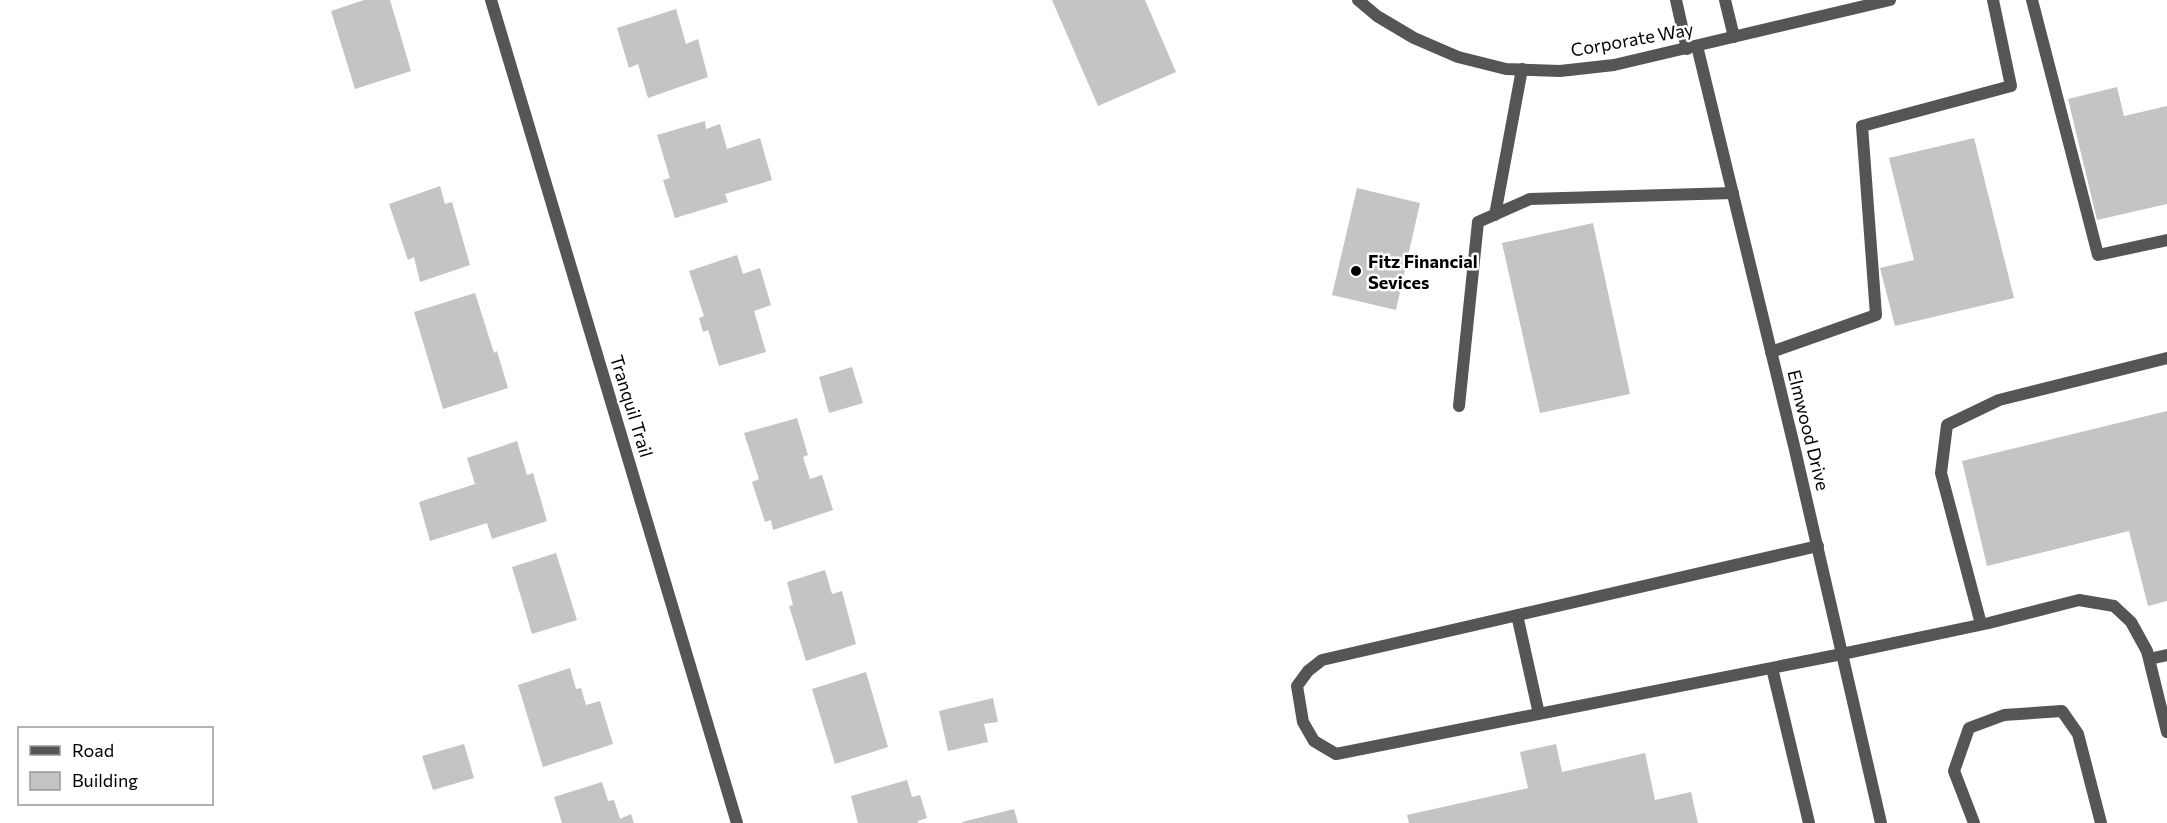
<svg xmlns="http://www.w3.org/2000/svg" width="2167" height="823" font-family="Commissioner,sans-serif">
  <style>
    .building { fill: #c4c4c4 }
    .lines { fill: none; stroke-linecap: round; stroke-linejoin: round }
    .service { stroke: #555; stroke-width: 12 }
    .minor { stroke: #555; stroke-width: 12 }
    .poi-dot { fill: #000; stroke: #fff; stroke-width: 2 }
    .labels { text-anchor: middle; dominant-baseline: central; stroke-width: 5; stroke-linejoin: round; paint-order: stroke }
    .street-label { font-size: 18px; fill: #000; stroke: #fff }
    .poi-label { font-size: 18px; font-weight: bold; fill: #000; stroke: #fff; text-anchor: start }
  </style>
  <rect width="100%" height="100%" fill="#fff"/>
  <path class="building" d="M364,0H390L411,71L355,89L331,11Z
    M1052,0H1145L1176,72L1098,106Z
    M676,9L686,44L698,39L708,77L648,98L638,64L629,68L617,28Z
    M2117,87L2124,116L2167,106V204L2097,220L2068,99Z
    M705,121L706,129L720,124L727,149L760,138L772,180L725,194L728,202L675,218L663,180L670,178L657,135Z
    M1974,138L2014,298L1895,326L1880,268L1914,260L1889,158Z
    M440,186L445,204L452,202L470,265L420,282L414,257L408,260L389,204Z
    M1357,188L1420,203L1396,310L1332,295Z
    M1593,223L1630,394L1540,413L1502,243Z
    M737,255L743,274L760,268L771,305L754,311L766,352L719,366L708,330L703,332L699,318L704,316L689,271Z
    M475,293L494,353L497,351L508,388L443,409L414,312Z
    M852,367L863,403L829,413L819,377Z
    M2167,411V601L2148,606L2129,531L1987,566L1962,461Z
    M797,418L808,455L803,457L810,479L822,475L833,510L773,530L771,520L765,522L752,482L759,479L744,433Z
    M517,441L527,475L533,473L547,521L492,539L487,523L430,541L419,502L475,484L467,458Z
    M556,553L577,620L532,634L512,567Z
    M825,570L832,594L842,591L856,644L806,661L789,606L793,605L787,582Z
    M570,668L576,689L581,688L586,705L600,701L613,744L543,767L518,685Z
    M866,672L888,747L835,764L812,689Z
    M993,698L998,722L984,724L988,742L948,751L939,711Z
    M464,744L474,778L433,790L422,756Z
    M1556,744L1562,772L1645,753L1655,800L1691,792L1698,823H1409L1407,815L1528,788L1520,752Z
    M907,780L912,797L920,795L927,818L918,821V823H858L851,796Z
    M602,782L608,801L614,800L620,819L631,814L634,823H562L554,797Z
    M1014,809L1018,823H962V822Z"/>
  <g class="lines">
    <path class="service" d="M1676,0L1687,49
      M1725,0L1734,37
      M2032,0L2098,255L2167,240
      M1495,215L1522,69
      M1771,352L1876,315L1862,126L2011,86L1993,0
      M1459,406L1478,222L1530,199L1733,193
      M1818,546L1322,660L1308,671L1297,686L1303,722L1314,741L1336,754L1842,654L1989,623L2079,600L2114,606L2131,622L2147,651L2167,732
      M1517,615L1539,714
      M1981,624L1941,473L1947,425L1999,400L2167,358
      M2149,659L2167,655
      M1772,668L1809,823
      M1974,823L1954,771L1969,728L2004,715L2062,711L2078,734L2101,823"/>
    <path class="minor" d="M491,0L737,823
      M1358,0L1377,16L1414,38L1458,57L1506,69L1560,71L1614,65L1890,0
      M1697,46L1795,450L1881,823"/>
  </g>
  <circle class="poi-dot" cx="1356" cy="271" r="6"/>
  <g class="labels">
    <g class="street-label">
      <text transform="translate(1632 39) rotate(-10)">Corporate Way</text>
      <text transform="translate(632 406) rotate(73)">Tranquil Trail</text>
      <text transform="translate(1809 430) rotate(76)">Elmwood Drive</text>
    </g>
    <g class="poi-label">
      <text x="1368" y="261">Fitz Financial<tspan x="1368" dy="21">Sevices</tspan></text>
    </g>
  </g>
  <rect x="18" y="727" width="195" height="78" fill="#ffffff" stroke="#999999" stroke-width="1.5"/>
  <rect x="30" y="746" width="30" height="9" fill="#555555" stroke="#999999" stroke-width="1.5"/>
  <text x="72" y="757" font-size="18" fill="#000000">Road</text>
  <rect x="30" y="772" width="30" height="18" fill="#c4c4c4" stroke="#999999" stroke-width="1.5"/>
  <text x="72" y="787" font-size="18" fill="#000000">Building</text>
</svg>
